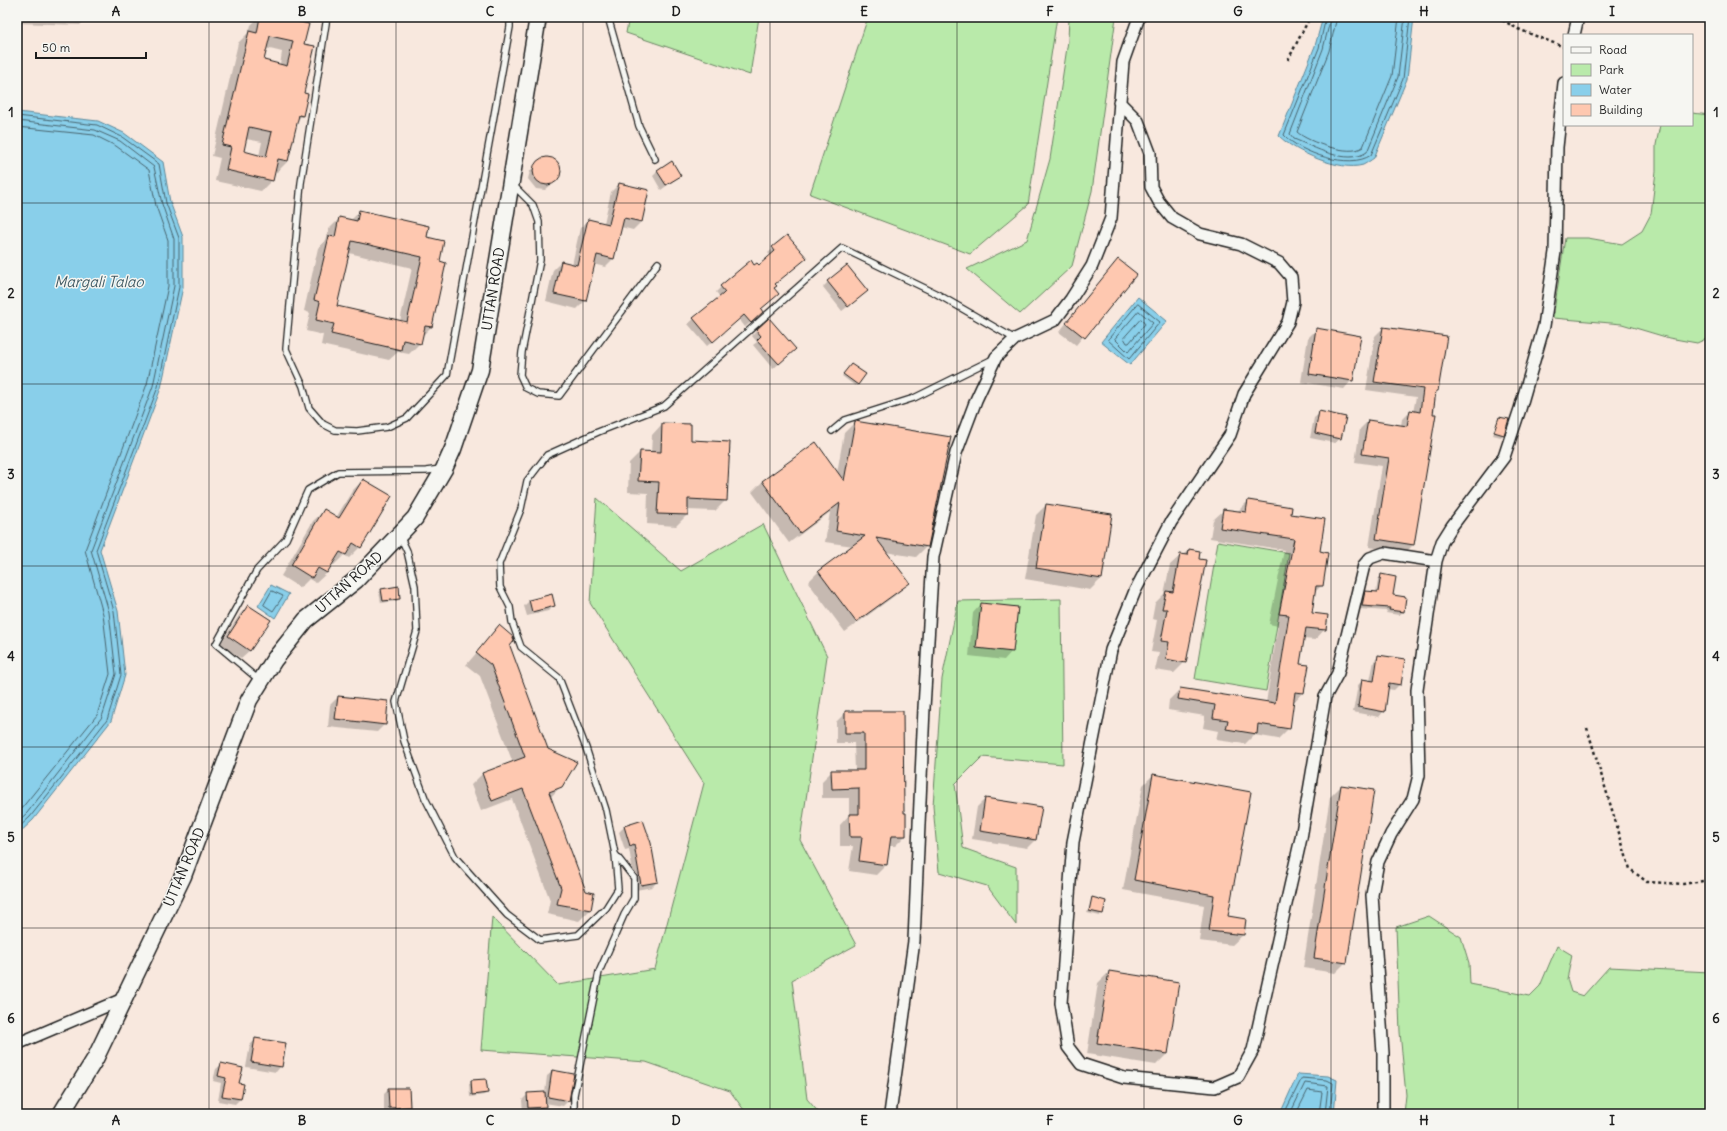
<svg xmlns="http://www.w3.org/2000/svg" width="1727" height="1131" font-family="Delius,sans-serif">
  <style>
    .green { fill: #b9eaaa; stroke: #6a8363 }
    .water { fill: #89cfea; stroke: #5d8798 }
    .shadow { fill: #0003; fill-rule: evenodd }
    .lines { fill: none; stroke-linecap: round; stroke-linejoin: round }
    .shore { stroke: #48646e; stroke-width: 1 }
    .building { fill: #fec8b0; stroke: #1c1c1c; fill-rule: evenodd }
    .lane-casing { stroke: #1c1c1c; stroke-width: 8 }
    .street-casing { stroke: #1c1c1c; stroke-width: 14 }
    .secondary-casing { stroke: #1c1c1c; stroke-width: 19 }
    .path { stroke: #1c1c1c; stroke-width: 2.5; stroke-dasharray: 3 3; stroke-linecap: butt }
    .lane { stroke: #f6f6f2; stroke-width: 5.5 }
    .street { stroke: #f6f6f2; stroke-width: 11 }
    .secondary { stroke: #f6f6f2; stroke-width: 16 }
    .grid { fill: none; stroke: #1c1c1c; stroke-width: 1; stroke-opacity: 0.55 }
    .labels { text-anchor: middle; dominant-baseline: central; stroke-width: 3; stroke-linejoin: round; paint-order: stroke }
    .street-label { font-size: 14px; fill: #1c1c1c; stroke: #f6f6f2 }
    .water-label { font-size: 15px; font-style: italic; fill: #425b64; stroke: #f6f6f2 }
    .neatline { fill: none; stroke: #1c1c1c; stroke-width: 1.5 }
    .grid-label { font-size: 13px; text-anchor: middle; font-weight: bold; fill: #1c1c1c }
  </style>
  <rect width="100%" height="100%" fill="#f8e8de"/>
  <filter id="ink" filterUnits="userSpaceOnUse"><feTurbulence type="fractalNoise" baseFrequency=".025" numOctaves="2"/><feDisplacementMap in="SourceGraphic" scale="8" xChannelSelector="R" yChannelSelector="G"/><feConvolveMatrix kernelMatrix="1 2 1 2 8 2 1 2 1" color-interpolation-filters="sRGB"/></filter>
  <g filter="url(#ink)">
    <path class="green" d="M629,17H759L750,75L626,33Z
      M868,17H1057L1028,205L970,254L810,194Z
      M1069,17H1116L1092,191L1072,266L1020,314L967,269L1027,240L1050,159L1068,41Z
      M1692,113L1710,115V333L1708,338L1697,343L1669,338L1622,324L1553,318L1565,238H1588L1622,244L1642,231L1651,214L1656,171V145L1660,125H1692Z
      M597,498L681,571L763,524L827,656L800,840L856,945L792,980L807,1099L820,1114H747L730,1091L646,1062L481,1050L492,917L558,985L655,969L704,783L590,603Z
      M1218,541L1289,553L1266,691L1195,679Z
      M1061,599L1063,764L982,757L955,784L963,848L1016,867V925L987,886L939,872L933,806L942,679L958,601Z
      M1429,916L1461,937L1469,963L1470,984L1530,996L1540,986L1557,946L1572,955L1567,979L1571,992L1583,996L1609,967L1710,972V1114H1404L1406,1095L1400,1032L1396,927Z"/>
    <path class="water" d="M1323,17H1414L1407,79L1374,158C1371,160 1367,163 1363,165C1340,172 1295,152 1279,136L1315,46Z
      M17,112L98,121L124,133L163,162L170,202L183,237V287L161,388L100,550L118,611L125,675L111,721L33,820L17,835Z
      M1138,297L1167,321L1130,365L1101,342Z
      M271,585L289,594L275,618L258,606Z
      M1298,1074L1328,1076L1337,1080L1334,1114H1280Z"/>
    <path class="shadow" d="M17,17H88L80,25L17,23Z
      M259,17H273L303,45L302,116L297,120L288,161L277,172L274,171L272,180L261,191L215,181L220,158L212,156L238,43L249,32L251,25ZM266,48L282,52L280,65L263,61ZM246,139L262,142L259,156L242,152Z
      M546,158H550L557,163L560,171L558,179L545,190L536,189L528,179L530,171L538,162Z
      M658,171L680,176L661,190L653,176Z
      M619,184L648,191L641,222L633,230L621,227L613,259L605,267L593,264L585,301L577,309L546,301L553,270L561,262L572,265L580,228L589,220L604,223L611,192Z
      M360,211L425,237L431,327L422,336L420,343L409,354L398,352L389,360L321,345L323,335L306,331L310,313L304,311L318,248L326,240L329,229L340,218L351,220ZM349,253L412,268L400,321L336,307Z
      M787,236L774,284L773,299L760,310L757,317L745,327L739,319L707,346L688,324L720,297L716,292L721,287L751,262L754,266H759L771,256L768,253Z
      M1118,260L1135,274L1076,345L1059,332Z
      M828,282L861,296L842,311L823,287Z
      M1383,328L1437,391L1435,393L1413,545L1405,553L1369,547L1382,466L1355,462L1360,429L1368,421L1401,426L1402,419L1410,411L1413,412L1416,397L1366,390L1375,336Z
      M757,330L790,354L773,369L753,345L757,342L752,336Z
      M1316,330L1352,380L1344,389L1301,382L1308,338Z
      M849,367L857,384L855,386L842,376Z
      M1320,413L1341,438L1335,443L1310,438L1314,418Z
      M1499,418L1503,435L1501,437L1493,435Z
      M855,422L927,546L916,557L885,552L908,583L897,594L845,632L808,582L819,571L853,546L825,542L830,512L789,543L752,492L762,482L837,473L844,433Z
      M662,424L690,441L726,500L715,511L687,510V515L676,526L647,524L648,493L628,492L629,463L640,452L651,453L652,435Z
      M363,480L360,547L349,558L344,555L334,565L332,564L327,573L316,583L309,579L300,588L281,576L313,521L324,511L336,518L352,491Z
      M1248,501L1290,514L1319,552L1322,585L1314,593L1310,614L1325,629L1315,640L1303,639L1298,664L1303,692L1293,703L1289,728L1278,739L1254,735L1245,744L1216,740L1218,731L1203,728L1205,716L1168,710L1169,700L1180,689L1266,703L1278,626L1269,624L1284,550L1210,538L1213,520L1224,510L1237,512Z
      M1046,505L1101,579L1090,590L1025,579L1036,515Z
      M1189,550L1185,662L1174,673L1155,670L1159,653L1151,652L1157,620L1152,619L1155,603L1164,594L1170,565L1181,555H1184Z
      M1382,575L1392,596L1405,598L1403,612L1399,615L1386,613L1387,611L1360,609L1362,595L1365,592L1376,593L1378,579Z
      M382,590L399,598L397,601L381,603L379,592Z
      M551,595L553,606L548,611L527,616L524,606L529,601Z
      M981,604L1012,651L1004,660L969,656L973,613Z
      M248,606L250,650L241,658L220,645L240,614Z
      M499,627L508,646L561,786L550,798L586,892L593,893L590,910L579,921L547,914L550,900L512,799L481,811L471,785L482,774L513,763L480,676L466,665Z
      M1379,656L1400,684L1394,690L1388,689L1384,711L1379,717L1353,712L1358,685L1363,680L1370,681L1374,661Z
      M338,697L385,724L377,732L328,727L330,705Z
      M846,712H902L903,814L905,836L895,846H889L886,865L876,875L849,871L853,846H840V825L849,815V798H822V781L832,771H855L854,743H836V722Z
      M1153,775L1227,917L1243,935L1232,945L1199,941L1204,905L1123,890L1143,785Z
      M1341,786L1346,962L1335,973L1303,968L1330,797Z
      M985,799L1035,840L1027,848L972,839L977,807Z
      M624,827L657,882L652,887L636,890L629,849L625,850L619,832Z
      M1093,898L1105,902L1100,916L1087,913Z
      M1109,972L1178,983L1167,1054L1156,1065L1087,1054L1098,983Z
      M255,1040L281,1066L276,1072L246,1067L250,1045Z
      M222,1064L240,1099L235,1104L218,1101L221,1083L213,1081L216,1069Z
      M553,1071L568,1101L563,1106L545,1103V1106L540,1111L523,1113L522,1100L528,1094L545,1093L547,1076Z
      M485,1080L487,1093L484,1095L470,1097L469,1084L471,1081Z
      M389,1089L409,1107L403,1112L384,1113V1094Z
      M164,1111L176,1112V1114H161Z"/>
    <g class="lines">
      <path class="shore" d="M1326,17L1319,48L1284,135C1300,153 1350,170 1371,155L1403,79L1410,17
        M1331,17L1323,49L1290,134L1294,139C1314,147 1347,166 1367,152L1398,77L1405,17
        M1337,17L1329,51L1297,132C1308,142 1350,157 1363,147L1392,76L1399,17
        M17,116L97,125L122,137L159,164L166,203L179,238V287L158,387L96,550L114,611L121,675L107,720L30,817L17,829
        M17,121L95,130L120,141L154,167L162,204L174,239V286L153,386L91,550L109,612L116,674L102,717L27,813L17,822
        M17,127L94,135L116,146L149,170L156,206L168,240V286L147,384L85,550L103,614L110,674L97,715L17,814
        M1138,304L1160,322L1129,359L1108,340Z
        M1139,311L1153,323L1128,352L1115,339Z
        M1141,319L1145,324L1129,343H1127L1124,338Z
        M272,591L283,596L273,611L264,605Z
        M1284,1114L1302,1078L1327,1080L1333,1083L1330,1114
        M1290,1114L1305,1083L1328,1086L1325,1114
        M1296,1114L1308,1090L1322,1092L1319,1114"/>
    </g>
    <path class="building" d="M260,17H278L309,24L304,44L315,46L304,93L308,94L303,116L299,115L288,161L278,159L273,181L226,170L231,147L222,145L249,31L257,33ZM270,36L293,41L287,66L264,60ZM249,127L272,132L266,157L244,151Z
      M533 171a14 14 0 1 1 28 0a14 14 0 1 1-28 0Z
      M672,161L681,176L666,185L657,171Z
      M619,183L649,190L642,222L624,218L614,259L597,255L586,301L554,294L561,261L577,265L588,219L609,224Z
      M359,210L429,226L427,237L444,241L440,261L446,263L432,327L425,326L421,344L403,340L401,350L331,334L334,324L316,320L320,302L314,300L329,236L335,237L339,217L357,221ZM352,241L422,257L407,322L337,306Z
      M787,235L807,258L775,284L777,286L774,288L779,294L761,309L763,312L751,323L744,315L713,342L693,318L723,294L725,292L720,286L751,260L754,265L757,263L759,265L775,251L772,247Z
      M1118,259L1137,274L1085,338L1066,323Z
      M847,265L868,291L848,307L827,281Z
      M769,318L796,349L779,364L757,340L761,336L756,330Z
      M1383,327L1447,336L1438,391H1436L1433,414H1436L1414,545L1376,539L1389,458L1362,454L1368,420L1407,426L1410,410L1420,412L1423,389L1374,382Z
      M1316,328L1361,336L1353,381L1309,374Z
      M851,364L866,374L858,385L843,374Z
      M1319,411L1346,417L1341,439L1315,433Z
      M1499,417L1509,419L1504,435L1494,432Z
      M855,421L951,437L928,547L876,538L910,583L856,622L818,571L865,536L836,531L840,503L800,533L762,481L816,442L844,481Z
      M662,423L691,424V440L730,442L727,501L688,499V515L657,514L659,482L638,481L640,451L661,452Z
      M363,479L392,496L361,548L353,543L346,555L340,552L327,573L318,568L312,578L291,565L324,509L339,518Z
      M1248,500L1292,507L1291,514L1325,519L1320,551L1328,553L1323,586H1316L1312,613L1328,615L1326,630L1306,628L1300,664L1309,665L1304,693L1295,692L1290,729L1258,724L1257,734L1226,729L1228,720L1213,718L1215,705L1178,699L1180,688L1275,703L1289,615L1279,614L1294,539L1220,528L1223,509L1246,512Z
      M1046,504L1112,514L1102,579L1036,568Z
      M1189,549L1200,551L1199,559L1206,560L1186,663L1166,659L1169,642L1161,641L1167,609H1162L1166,591L1173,592L1180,554L1188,555Z
      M1381,574L1396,577L1393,595L1406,597L1404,612L1389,610L1390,608L1362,606L1365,591L1378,592Z
      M399,586L400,599L383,601L381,589Z
      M552,594L555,606L532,612L529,600Z
      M981,603L1018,607L1013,652L976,648Z
      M248,605L271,620L250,651L228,636Z
      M499,625L513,637L514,641L510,646L548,749L577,762L562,787L549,792L586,891L594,893L591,910L557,904L561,888L523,789L492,801L482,773L525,757L491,665L476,653Z
      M1378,655L1405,659L1401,685L1389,683L1385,712L1358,707L1362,679L1374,681Z
      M338,696L388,701L386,725L335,719Z
      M845,711H903L904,813H906V836H891L887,865L859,861L862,837H850L849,814H859V788L832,789L831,770H864V733H845Z
      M1153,774L1251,792L1228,916L1246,919L1244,935L1209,931L1214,895L1134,880Z
      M1341,785L1374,790L1347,963L1314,958Z
      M985,798L1042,807L1036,840L980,831Z
      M643,820L651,843L658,882L641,885L634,844L630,846L624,826Z
      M1092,897L1106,901L1103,914L1089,911Z
      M1109,971L1179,982L1168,1054L1097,1043Z
      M255,1038L286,1043L282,1067L251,1062Z
      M221,1063L243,1068L239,1083L244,1084L241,1099L222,1096L226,1078L218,1076Z
      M552,1070L574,1074L569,1101L548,1097Z
      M486,1079L488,1093L472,1095L471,1080Z
      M388,1088H409L410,1107L389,1108Z
      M545,1092L546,1107L528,1108L527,1093Z"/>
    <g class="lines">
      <g class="lane-casing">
        <path id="lane" d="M327,17L301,183L286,349L303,386L309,408L323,424L335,430L357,431L387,427L407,418L447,375L510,27V17
          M608,17L639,126L655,159
          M512,184L533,205L539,222L540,260L522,352L520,375L526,388L538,394L559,396L658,263
          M832,431L845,420L914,398L995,358
          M400,536L407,551L415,586L417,631L396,702L404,741L425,798L455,857L507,915L540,940L578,935L606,908L618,889L615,854L606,810L586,748L559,678L521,647L512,622L510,607L500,587L499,564L521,509L527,481L547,455L598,432L664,406L842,248L937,294L1015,339
          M259,680L216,644L257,570L286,539L308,490L338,472L426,471L441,469
          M574,1114V1095L599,972L624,915L634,898V878L615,854"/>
      </g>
      <g class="street-casing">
        <path id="street" d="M1574,35L1578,17
          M1119,102L1138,121L1150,153L1151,187L1159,202L1172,218L1200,234L1241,244L1279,263L1291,277L1293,302L1288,322L1244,394L1230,435L1171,522L1135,591L1111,650L1073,842L1061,1003L1068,1047L1081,1064L1124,1078L1215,1087L1238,1077L1253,1050L1301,838L1325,697L1338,673L1364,565L1370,558L1384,553L1436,561
          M17,1044L123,999
          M890,1114L914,941L924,708L933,557L956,453L976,400L996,357L1015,339L1055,320L1071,299L1092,266L1111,218L1123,62L1139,17
          M1383,1114V1053L1372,895L1378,862L1391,834L1413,799L1419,775L1417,690L1436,561L1442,542L1452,526L1504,457L1520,409L1544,326L1555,252L1557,147L1564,83"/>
      </g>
      <g class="secondary-casing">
        <path id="secondary" d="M61,1114L95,1059L183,876L249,700L274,660L306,620L356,580L415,518L444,469L453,449L480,370L538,17"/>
      </g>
      <path class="path" d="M1497,17L1518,29L1564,47
        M1288,60L1310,17
        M1587,728L1630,869L1647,882L1683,884L1710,880"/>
      <use href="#lane" class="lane"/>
      <use href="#street" class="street"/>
      <use href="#secondary" class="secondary"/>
    </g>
  </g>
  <path class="grid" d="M209,17V1114M396,17V1114M583,17V1114M770,17V1114M957,17V1114M1144,17V1114M1331,17V1114M1518,17V1114M17,203H1710M17,384H1710M17,566H1710M17,747H1710M17,928H1710"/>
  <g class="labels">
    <g class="street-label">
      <text transform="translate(493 289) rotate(-81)">UTTAN ROAD</text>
      <text transform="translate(349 582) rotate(-42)">UTTAN ROAD</text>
      <text transform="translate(184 867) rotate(-67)">UTTAN ROAD</text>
    </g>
    <g class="water-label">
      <text x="99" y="281">Margali Talao</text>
    </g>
  </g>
  <rect width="1727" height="1131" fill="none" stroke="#f6f6f2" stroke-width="44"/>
  <rect x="1563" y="34" width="130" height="92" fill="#f6f6f2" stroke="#9f9f9c"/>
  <rect x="1571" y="47" width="20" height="6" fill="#f6f6f2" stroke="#9f9f9c"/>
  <text x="1599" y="54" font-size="12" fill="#1c1c1c">Road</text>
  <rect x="1571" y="64" width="20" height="12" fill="#b9eaaa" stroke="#9f9f9c"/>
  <text x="1599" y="74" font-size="12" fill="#1c1c1c">Park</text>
  <rect x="1571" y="84" width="20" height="12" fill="#89cfea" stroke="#9f9f9c"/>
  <text x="1599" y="94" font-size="12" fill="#1c1c1c">Water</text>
  <rect x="1571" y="104" width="20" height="12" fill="#fec8b0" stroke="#9f9f9c"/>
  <text x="1599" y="114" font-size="12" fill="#1c1c1c">Building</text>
  <path d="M36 52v6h110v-6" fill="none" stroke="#1c1c1c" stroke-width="2"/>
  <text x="42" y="52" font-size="12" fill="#1c1c1c" stroke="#f6f6f2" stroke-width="3" paint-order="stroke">50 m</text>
  <rect x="22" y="22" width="1683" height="1087" class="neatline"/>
  <g class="grid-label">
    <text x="116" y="16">A</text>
    <text x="302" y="16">B</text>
    <text x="490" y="16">C</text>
    <text x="676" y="16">D</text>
    <text x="864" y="16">E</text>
    <text x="1050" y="16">F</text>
    <text x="1238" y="16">G</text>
    <text x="1424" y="16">H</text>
    <text x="1612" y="16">I</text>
    <text x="11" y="117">1</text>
    <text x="1716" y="117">1</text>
    <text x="11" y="298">2</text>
    <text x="1716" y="298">2</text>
    <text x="11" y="479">3</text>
    <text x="1716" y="479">3</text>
    <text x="11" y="661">4</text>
    <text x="1716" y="661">4</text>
    <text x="11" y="842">5</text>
    <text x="1716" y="842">5</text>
    <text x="11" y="1023">6</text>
    <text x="1716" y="1023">6</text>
    <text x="116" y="1125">A</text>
    <text x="302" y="1125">B</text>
    <text x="490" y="1125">C</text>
    <text x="676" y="1125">D</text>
    <text x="864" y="1125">E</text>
    <text x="1050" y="1125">F</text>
    <text x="1238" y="1125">G</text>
    <text x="1424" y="1125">H</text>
    <text x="1612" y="1125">I</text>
  </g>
</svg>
